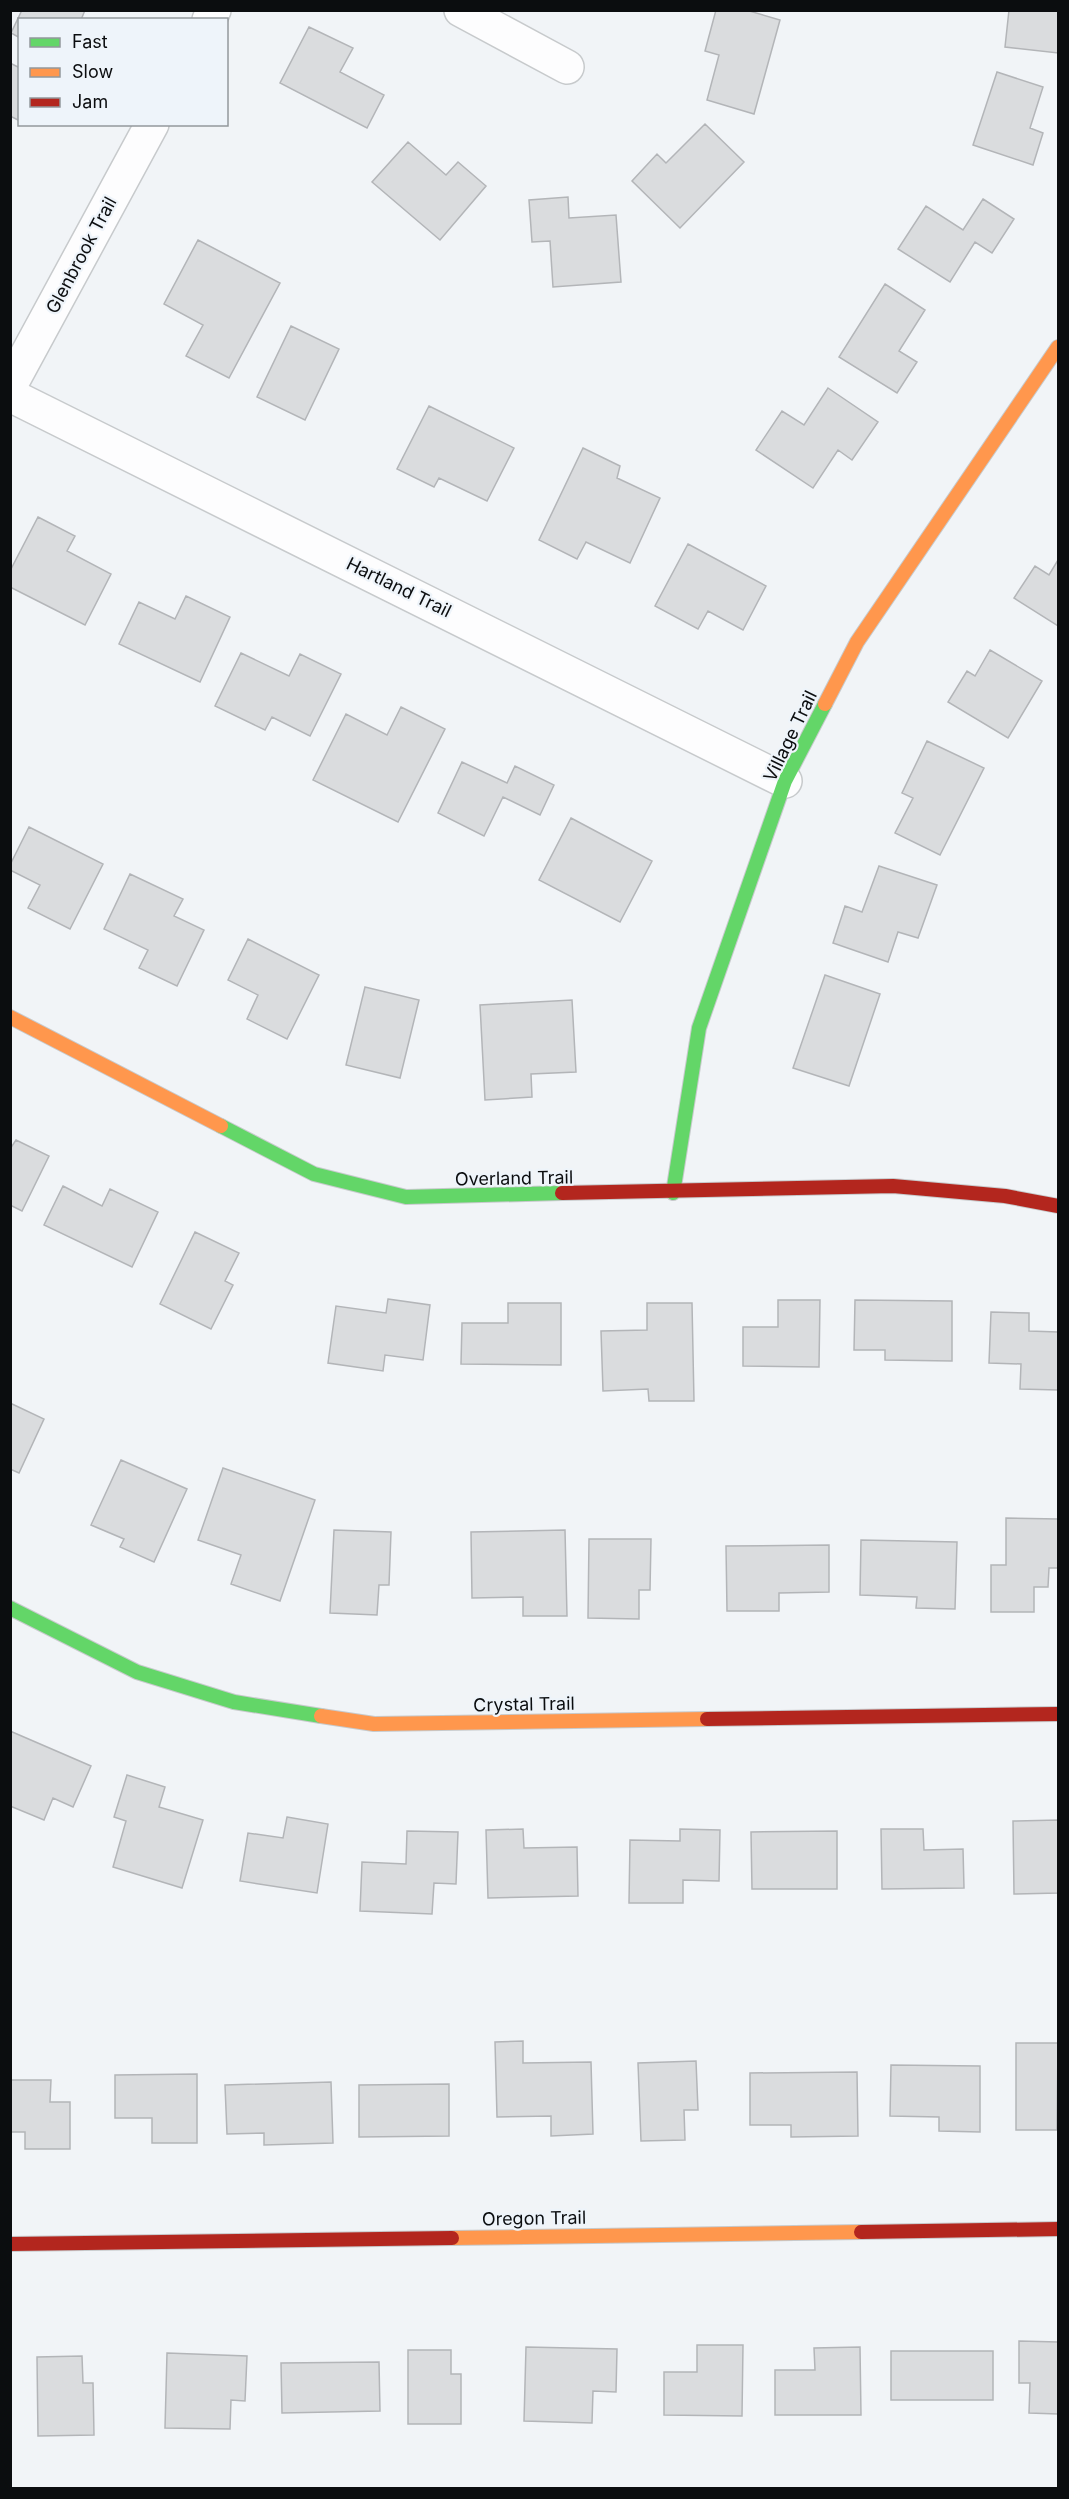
<svg xmlns="http://www.w3.org/2000/svg" width="1069" height="2499" font-family="Inter,sans-serif">
  <style>
    .building { fill: #dadcde; stroke: #b3b5b8; stroke-width: 1.5 }
    .lines { fill: none; stroke-linecap: round; stroke-linejoin: round }
    .street-casing { stroke: #c7cacc; stroke-width: 36 }
    .fast-casing { stroke: #c7cacc; stroke-width: 16 }
    .slow-casing { stroke: #c7cacc; stroke-width: 16 }
    .jam-casing { stroke: #c7cacc; stroke-width: 16 }
    .street { stroke: #fdfdfe; stroke-width: 33 }
    .fast { stroke: #63d668; stroke-width: 14 }
    .slow { stroke: #ff974d; stroke-width: 14 }
    .jam { stroke: #b3261e; stroke-width: 14 }
    .labels { text-anchor: middle; dominant-baseline: central; stroke-width: 4.5; stroke-linejoin: round; paint-order: stroke }
    .street-label { font-size: 18px; fill: #0b0d0f; stroke: #eef4fa }
  </style>
  <rect width="100%" height="100%" fill="#f1f4f7"/>
  <path class="building" d="M22,10H85L81,20H20V38L11,33Z
    M716,10H746L780,20L754,114L707,100L719,55L705,51Z
    M1009,10H1058V53L1005,47Z
    M309,27L353,48L340,72L384,95L367,128L280,83Z
    M10,63L20,68V121L10,116Z
    M997,72L1043,87L1030,128L1043,133L1033,165L973,145Z
    M705,124L744,162L680,228L632,181L657,154L666,163Z
    M408,142L446,175L458,162L486,186L440,240L372,182Z
    M568,197L569,218L616,215L621,282L553,287L550,241L532,242L529,200Z
    M983,199L1014,219L992,253L975,242L950,282L898,249L926,206L963,230Z
    M198,240L280,283L229,378L186,356L203,325L164,304Z
    M885,284L925,310L899,351L917,362L897,393L839,357Z
    M291,326L339,349L305,420L257,397Z
    M828,388L878,422L852,460L838,450L813,488L756,450L782,411L804,425Z
    M429,406L514,448L487,501L439,478L434,487L397,469Z
    M583,448L620,466L617,478L660,498L630,563L586,542L577,559L539,540Z
    M38,517L75,536L67,551L111,574L85,625L10,587V571Z
    M688,544L766,586L743,630L708,611L698,629L655,606Z
    M1058,560V626L1014,598L1035,566L1049,575Z
    M186,596L230,617L200,682L119,644L139,602L175,619Z
    M990,650L1042,681L1008,738L948,702L967,671L975,676Z
    M241,653L289,676L300,654L341,674L310,736L272,717L265,730L215,706Z
    M401,707L445,729L398,822L313,780L346,714L387,735Z
    M927,741L984,768L940,855L895,833L913,798L902,793Z
    M462,762L507,783L515,766L554,785L540,815L503,797L484,836L438,813Z
    M571,818L652,861L620,922L539,880Z
    M29,827L103,864L70,929L28,908L40,885L10,870V865Z
    M879,866L937,885L918,938L898,932L888,962L833,943L845,906L862,912Z
    M130,874L183,899L174,916L204,930L177,986L139,968L148,950L104,929Z
    M248,939L319,975L287,1039L247,1019L258,995L228,980Z
    M825,975L880,994L849,1086L793,1068Z
    M365,987L419,1000L400,1078L346,1065Z
    M572,1000L576,1072L531,1074L532,1097L485,1100L480,1005Z
    M16,1140L49,1156L22,1211L10,1205V1149Z
    M63,1186L102,1206L110,1189L158,1212L132,1267L44,1225Z
    M195,1232L239,1253L225,1281L233,1285L211,1329L160,1304Z
    M388,1299L430,1305L423,1360L385,1355L383,1371L328,1363L336,1306L386,1313Z
    M778,1300H820L819,1367L743,1366V1327H778Z
    M855,1300L952,1301V1361L885,1360V1350H854Z
    M508,1303H561V1365L461,1364L462,1323H508Z
    M647,1303H692L694,1401H649L648,1389L603,1391L601,1331L647,1330Z
    M991,1312L1029,1313V1331L1058,1332V1390L1020,1389L1021,1364L989,1363Z
    M10,1403L44,1419L19,1473L10,1469Z
    M121,1460L187,1489L154,1562L120,1547L124,1539L91,1525Z
    M223,1468L315,1500L280,1601L231,1584L241,1555L198,1540Z
    M1006,1518L1058,1519V1568H1049L1048,1587H1034V1612H991V1565H1006Z
    M334,1530L391,1532L389,1585H379L377,1615L330,1613Z
    M565,1530L567,1616H523V1597L472,1598L471,1532Z
    M589,1539H651L650,1590H639V1619L588,1618Z
    M861,1540L957,1542L955,1609L916,1608L917,1597L860,1595Z
    M829,1545V1592L779,1593V1611H727L726,1546Z
    M10,1731L91,1766L73,1807L53,1798L44,1820L10,1806Z
    M127,1775L165,1787L159,1807L203,1820L182,1888L113,1867L126,1821L114,1817Z
    M287,1817L328,1824L317,1893L240,1881L248,1833L283,1838Z
    M1058,1820V1893L1014,1894L1013,1821Z
    M523,1829L524,1848L577,1847L578,1896L488,1898L486,1830Z
    M680,1829L720,1830L719,1881L683,1880V1903H629L630,1840L680,1841Z
    M881,1829H923L924,1850L963,1849L964,1888L882,1889Z
    M407,1831L458,1832L456,1884L434,1883L432,1914L360,1911L362,1862L406,1864Z
    M837,1831V1889H752L751,1832Z
    M523,2041V2063L591,2062L593,2134L551,2136V2116L497,2117L495,2042Z
    M1016,2043H1058L1057,2130H1016Z
    M696,2061L698,2110H684L685,2140L641,2141L638,2063Z
    M891,2065L980,2066V2132L939,2131V2117L890,2116Z
    M857,2072L858,2136L791,2137V2125H750V2073Z
    M197,2074V2143H152V2118H115V2075Z
    M10,2080H51L50,2102H70V2149H25V2132H10Z
    M331,2082L333,2143L264,2145V2133L227,2134L225,2085Z
    M449,2084V2136L359,2137V2085Z
    M1019,2341L1058,2342V2414L1029,2413L1030,2383H1019Z
    M697,2345H743L742,2416L664,2415V2372H697Z
    M526,2347L617,2349L616,2392L593,2391L592,2423L524,2421Z
    M860,2347L861,2415H775V2370H815L814,2348Z
    M408,2350H451V2374H461V2424H408Z
    M891,2351H993V2400H891Z
    M167,2353L247,2356L245,2401L231,2400L230,2429L165,2428Z
    M82,2356L83,2383H93L94,2435L38,2436L37,2357Z
    M379,2362L380,2411L282,2413L281,2363Z"/>
  <g class="lines">
    <g class="street-casing">
      <path id="street" d="M461,10L567,67
        M209,20L214,10
        M10,386L152,124
        M10,395L785,781"/>
    </g>
    <g class="fast-casing">
      <path id="fast" d="M221,1126L314,1174L406,1197L562,1193
        M673,1193L699,1028L785,781L825,704
        M10,1608L137,1672L234,1702L321,1716"/>
    </g>
    <g class="slow-casing">
      <path id="slow" d="M825,704L857,642L1058,347
        M10,1017L221,1126
        M321,1716L374,1724L707,1719
        M452,2238L861,2232"/>
    </g>
    <g class="jam-casing">
      <path id="jam" d="M562,1193L893,1186L1005,1196L1058,1206
        M707,1719L1058,1714
        M861,2232L1058,2229
        M10,2244L452,2238"/>
    </g>
    <use href="#street" class="street"/>
    <use href="#fast" class="fast"/>
    <use href="#slow" class="slow"/>
    <use href="#jam" class="jam"/>
  </g>
  <g class="labels">
    <g class="street-label">
      <text transform="translate(81 255) rotate(-62)">Glenbrook Trail</text>
      <text transform="translate(399 587) rotate(26)">Hartland Trail</text>
      <text transform="translate(790 736) rotate(-64)">Village Trail</text>
      <text transform="translate(514 1178) rotate(-1)">Overland Trail</text>
      <text transform="translate(524 1704) rotate(-1)">Crystal Trail</text>
      <text transform="translate(534 2218) rotate(-1)">Oregon Trail</text>
    </g>
  </g>
  <rect width="1069" height="2499" fill="none" stroke="#0b0d0f" stroke-width="24"/>
  <rect x="18" y="18" width="210" height="108" fill="#eef4fa" stroke="#93989c" stroke-width="1.5"/>
  <rect x="30" y="38" width="30" height="9" fill="#63d668" stroke="#93989c" stroke-width="1.5"/>
  <text x="72" y="48" font-size="18" fill="#0b0d0f">Fast</text>
  <rect x="30" y="68" width="30" height="9" fill="#ff974d" stroke="#93989c" stroke-width="1.5"/>
  <text x="72" y="78" font-size="18" fill="#0b0d0f">Slow</text>
  <rect x="30" y="98" width="30" height="9" fill="#b3261e" stroke="#93989c" stroke-width="1.5"/>
  <text x="72" y="108" font-size="18" fill="#0b0d0f">Jam</text>
</svg>
